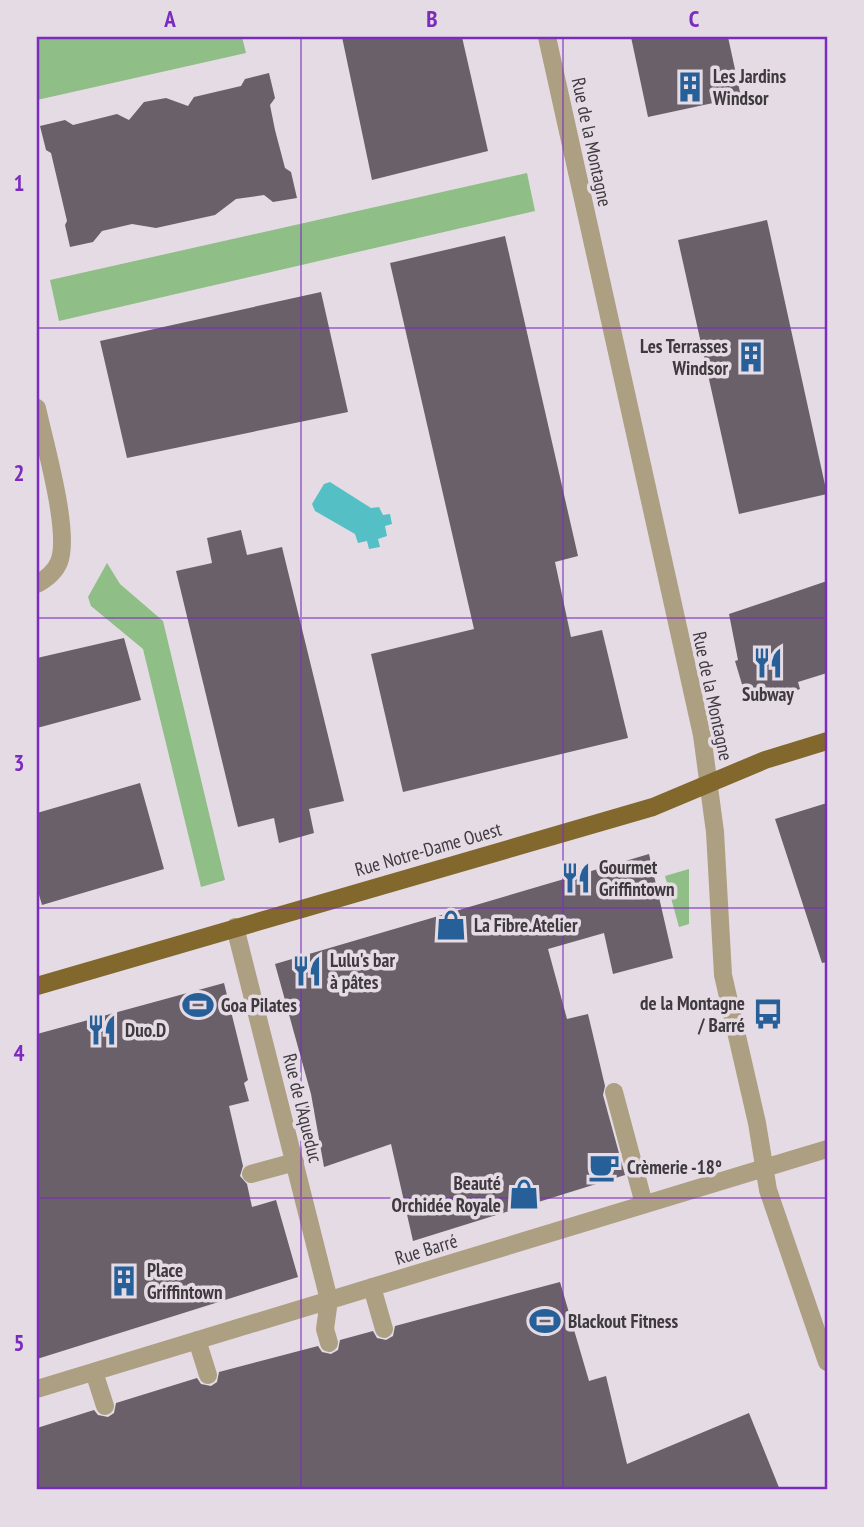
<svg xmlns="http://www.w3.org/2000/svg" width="864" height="1527" font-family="'PT Sans Narrow',sans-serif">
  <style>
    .green { fill: #8fbe86 }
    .water { fill: #54c0c6 }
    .building { fill: #696069 }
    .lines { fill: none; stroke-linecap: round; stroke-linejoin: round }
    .minor { stroke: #ad9f81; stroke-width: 18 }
    .major { stroke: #82682d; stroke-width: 18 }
    .grid { fill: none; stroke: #7b2cbf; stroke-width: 2; stroke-opacity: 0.55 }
    .labels { text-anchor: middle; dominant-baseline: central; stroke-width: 7; stroke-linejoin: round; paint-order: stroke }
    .poi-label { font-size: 19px; font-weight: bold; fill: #3e3a3e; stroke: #e5dbe5; text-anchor: start }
    .street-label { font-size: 19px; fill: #3e3a3e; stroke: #e5dbe5 }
    .neatline { fill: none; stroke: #7b2cbf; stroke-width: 2.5 }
    .grid-label { font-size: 23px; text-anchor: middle; font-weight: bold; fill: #7b2cbf }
  </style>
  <rect width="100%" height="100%" fill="#e5dbe5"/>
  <path class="green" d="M37,37H242L246,53L37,100Z
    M527,173L535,211L59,321L50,280Z
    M107,563L120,584L163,621L225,880L201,887L143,649L91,606L88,597Z
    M689,869V924L679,927L665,876Z"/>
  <path class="water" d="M330,482L371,508L379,507L383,515L390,514L392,524L385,526L387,536L378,539L380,547L369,549L367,541L358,543L355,534L315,511L312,504L324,484Z"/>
  <path class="building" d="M342,37H462L488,151L372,180Z
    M631,37H728L741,97L648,117Z
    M269,73L275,98L270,105L275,130L285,168L291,172L297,198L273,202L264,195L236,199L215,215L156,228L132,224L102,231L93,242L70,247L65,225L67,221L51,153L46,150L40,126L65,120L73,125L117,114L129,120L144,102L166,98L188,106L194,97L241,86L245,79Z
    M767,220L827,494L739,514L678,240Z
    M505,236L578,556L555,562L571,637L602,630L628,738L403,792L371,654L474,629L390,263Z
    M321,292L348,412L127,458L100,341Z
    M241,530L247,555L282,547L344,801L309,809L314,833L279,843L274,818L238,827L176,571L212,563L207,538Z
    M827,581V673L798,682L800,689L762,702L744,691L735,661L738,660L729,614Z
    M124,638L141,700L37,728V658Z
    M140,783L164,869L42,905L37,888V813Z
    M827,803V962L822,963L775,819Z
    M649,854L673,958L613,974L604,933L548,949L567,1019L588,1014L605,1086L603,1095L625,1175L413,1241L391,1144L324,1167L311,1094L275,964Z
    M224,983L248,1080L244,1083L249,1101L229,1106L243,1166L240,1176L247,1184L252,1207L276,1200L298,1277L37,1359V1034Z
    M560,1282L589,1381L606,1376L627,1464L749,1413L780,1490H37V1428L94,1410L98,1415L108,1417L114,1413L116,1403L197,1378L201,1384L211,1386L217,1382L219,1372L318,1346L322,1352L331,1354L338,1350L340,1340L373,1331L377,1338L386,1340L393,1336L395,1326Z"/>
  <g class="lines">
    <path class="minor" d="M547,37L702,735L715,832L723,975L757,1123L768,1190L827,1362
      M37,408C44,441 71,533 59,562C55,572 46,579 37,584
      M235,927L329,1300L325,1329L329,1343
      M614,1092L644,1204
      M251,1174L295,1162
      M372,1287L384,1329
      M197,1340L208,1375
      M94,1372L105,1406
      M37,1389L827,1149"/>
    <path class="major" d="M37,986L653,807L765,760L827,741"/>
  </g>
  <path class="grid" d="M301,37V1490M563,37V1490M37,328H827M37,618H827M37,908H827M37,1198H827"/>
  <defs>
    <g id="building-bare" transform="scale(2.415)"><path d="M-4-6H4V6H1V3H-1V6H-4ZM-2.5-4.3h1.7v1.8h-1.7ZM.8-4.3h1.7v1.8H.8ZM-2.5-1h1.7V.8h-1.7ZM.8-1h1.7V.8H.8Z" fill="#276098" stroke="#e5dbe5" stroke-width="2.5" paint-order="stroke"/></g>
    <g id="restaurant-bare" transform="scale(2.415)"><path d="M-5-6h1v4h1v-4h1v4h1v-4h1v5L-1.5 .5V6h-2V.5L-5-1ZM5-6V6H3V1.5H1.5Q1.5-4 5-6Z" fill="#276098" stroke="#e5dbe5" stroke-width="2.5" paint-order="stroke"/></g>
    <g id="shop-bare" transform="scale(2.415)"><path d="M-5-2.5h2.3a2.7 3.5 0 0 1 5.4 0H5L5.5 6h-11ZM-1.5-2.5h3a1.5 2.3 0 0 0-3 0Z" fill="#276098" stroke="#e5dbe5" stroke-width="2.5" paint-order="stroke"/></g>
    <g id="stadium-bare" transform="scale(2.415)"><path d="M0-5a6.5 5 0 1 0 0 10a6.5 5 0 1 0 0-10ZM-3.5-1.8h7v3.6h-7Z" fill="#276098" stroke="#e5dbe5" stroke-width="2.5" paint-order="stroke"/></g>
    <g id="bus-bare" transform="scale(2.415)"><path d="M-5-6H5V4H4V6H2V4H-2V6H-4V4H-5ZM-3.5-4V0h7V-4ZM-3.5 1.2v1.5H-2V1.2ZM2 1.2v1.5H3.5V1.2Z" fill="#276098" stroke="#e5dbe5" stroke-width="2.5" paint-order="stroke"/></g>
    <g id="cafe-bare" transform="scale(2.415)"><path d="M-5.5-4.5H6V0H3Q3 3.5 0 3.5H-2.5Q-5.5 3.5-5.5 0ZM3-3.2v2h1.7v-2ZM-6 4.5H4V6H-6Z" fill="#276098" stroke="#e5dbe5" stroke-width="2.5" paint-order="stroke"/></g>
  </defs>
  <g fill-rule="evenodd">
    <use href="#building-bare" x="690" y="87"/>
    <use href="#building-bare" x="751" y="357"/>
    <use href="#restaurant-bare" x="768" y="663"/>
    <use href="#restaurant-bare" x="576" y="878"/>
    <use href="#shop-bare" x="451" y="925"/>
    <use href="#restaurant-bare" x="307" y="971"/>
    <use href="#stadium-bare" x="198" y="1005"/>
    <use href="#bus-bare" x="768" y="1014"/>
    <use href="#restaurant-bare" x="102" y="1030"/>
    <use href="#cafe-bare" x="604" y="1167"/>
    <use href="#shop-bare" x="524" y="1194"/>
    <use href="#building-bare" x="124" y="1281"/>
    <use href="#stadium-bare" x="545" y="1321"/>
  </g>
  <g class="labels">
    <g class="poi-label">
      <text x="713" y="76">Les Jardins<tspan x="713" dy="22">Windsor</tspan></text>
      <text x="728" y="346" text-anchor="end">Les Terrasses<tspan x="728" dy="22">Windsor</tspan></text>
      <text x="768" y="694" text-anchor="middle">Subway</text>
      <text x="599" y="867">Gourmet<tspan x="599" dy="22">Griffintown</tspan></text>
      <text x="474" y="925">La Fibre.Atelier</text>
      <text x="330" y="960">Lulu's bar<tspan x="330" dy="22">à pâtes</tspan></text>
      <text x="745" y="1003" text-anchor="end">de la Montagne<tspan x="745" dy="22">/ Barré</tspan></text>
      <text x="221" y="1005">Goa Pilates</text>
      <text x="125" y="1030">Duo.D</text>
      <text x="627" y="1167">Crèmerie -18°</text>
      <text x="501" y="1183" text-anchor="end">Beauté<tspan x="501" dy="22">Orchidée Royale</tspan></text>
      <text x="147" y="1270">Place<tspan x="147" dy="22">Griffintown</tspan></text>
      <text x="568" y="1321">Blackout Fitness</text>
    </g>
    <g class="street-label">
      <text transform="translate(592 142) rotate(78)">Rue de la Montagne</text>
      <text transform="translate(713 696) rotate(78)">Rue de la Montagne</text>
      <text transform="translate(428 849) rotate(-16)">Rue Notre-Dame Ouest</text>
      <text transform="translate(303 1108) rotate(76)">Rue de l'Aqueduc</text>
      <text transform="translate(426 1249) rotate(-17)">Rue Barré</text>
    </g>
  </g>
  <rect width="864" height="1527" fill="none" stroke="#e5dbe5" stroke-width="77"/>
  <rect x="38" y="38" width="788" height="1450" class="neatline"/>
  <g class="grid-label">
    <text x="170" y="27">A</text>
    <text x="432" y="27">B</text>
    <text x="694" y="27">C</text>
    <text x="19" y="191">1</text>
    <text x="19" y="481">2</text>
    <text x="19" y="771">3</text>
    <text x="19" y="1061">4</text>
    <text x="19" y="1351">5</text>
  </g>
</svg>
